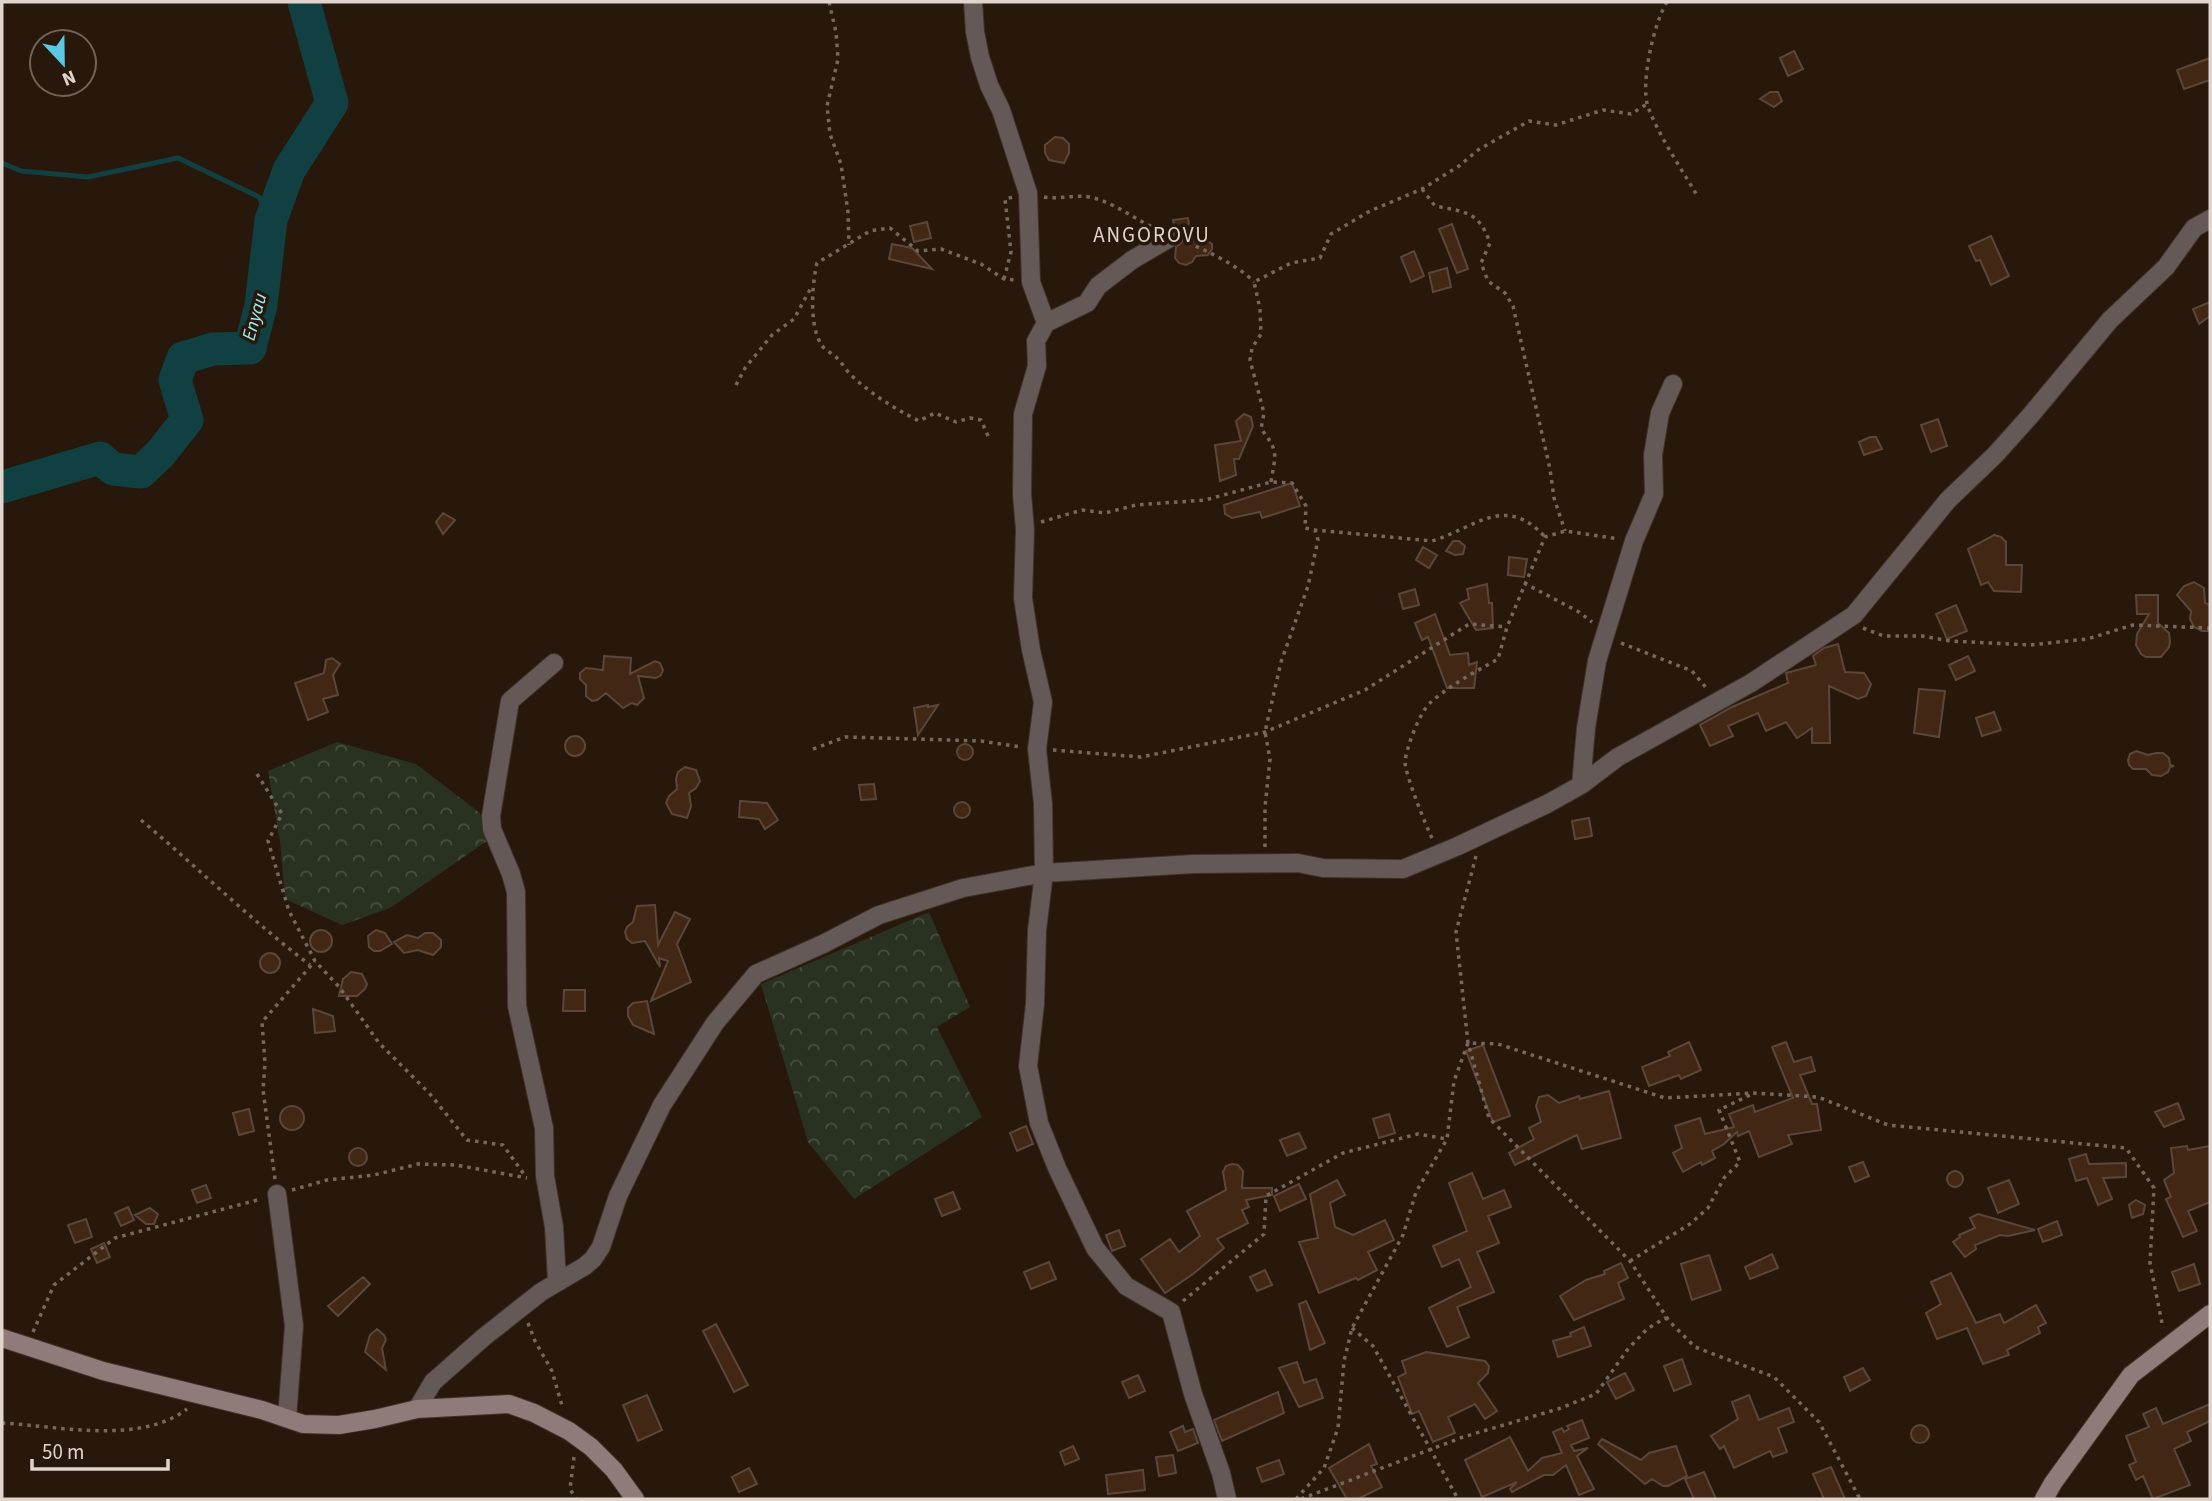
<svg xmlns="http://www.w3.org/2000/svg" width="2212" height="1501" font-family="'Source Sans 3',sans-serif">
  <style>
    .forest { fill: url(#forest-crowns) }
    .lines { fill: none; stroke-linecap: round; stroke-linejoin: round }
    .stream { stroke: #104041; stroke-width: 5 }
    .river { stroke: #104041; stroke-width: 33 }
    .building { fill: #412714; stroke: #5b473a; stroke-width: 2 }
    .street-casing { stroke: #423126; stroke-width: 20 }
    .secondary-casing { stroke: #423126; stroke-width: 20 }
    .path { stroke: #77685e; stroke-width: 3.5; stroke-dasharray: 3.5 5; stroke-linecap: butt }
    .street { stroke: #655958; stroke-width: 18 }
    .secondary { stroke: #8f7c7a; stroke-width: 18 }
    .labels { text-anchor: middle; dominant-baseline: central; stroke-width: 7; stroke-linejoin: round; paint-order: stroke }
    .water-label { font-size: 19px; font-style: italic; fill: #9deff1; stroke: #28170b }
    .quarter-label { font-size: 21px; letter-spacing: 2px; fill: #e0d4cc; stroke: #28170b }
  </style>
  <defs>
    <pattern id="forest-crowns" width="20" height="18" patternUnits="userSpaceOnUse" patternTransform="scale(1.75)"><rect width="20" height="18" fill="#293220"/><path d="M2 6a3 3 0 1 1 6 0M12 15a3 3 0 1 1 6 0" fill="none" stroke="#484f3f"/></pattern>
  </defs>
  <rect width="100%" height="100%" fill="#28170b"/>
  <path class="forest" d="M337,742L416,764L480,813L487,841L390,908L342,925L285,899L280,842L268,771Z
    M929,912L970,1007L937,1027L982,1117L854,1199L808,1142L761,984Z"/>
  <g class="lines">
    <path class="stream" d="M2,163L21,171L88,177L178,158L259,197L271,220"/>
    <path class="river" d="M2,487L100,458L113,469L141,472L160,454L187,420L175,380L183,358L213,349L250,348L261,305L271,220L289,170L332,103L304,2"/>
  </g>
  <path class="building" d="M1794,51L1803,69L1788,76L1780,58Z
    M2210,58V80L2184,89L2177,70Z
    M1770,92H1778L1782,101L1774,107L1760,99Z
    M1055,137L1063,138L1069,144V153L1064,163L1049,160L1045,153V145Z
    M1188,218L1191,238L1206,240L1212,244V249L1208,255L1196,256L1192,262L1186,265L1179,263L1175,258L1176,247L1182,242L1184,235L1182,230L1174,225L1173,220Z
    M927,222L931,238L914,242L910,226Z
    M1452,224L1468,269L1457,273L1439,229Z
    M1991,236L2009,276L1991,285L1980,260L1976,261L1969,246Z
    M892,244L912,248L932,269L889,259Z
    M1414,251L1424,276L1411,282L1401,257Z
    M1447,268L1451,287L1433,292L1429,273Z
    M2210,302V316L2199,324L2193,309Z
    M1244,414L1251,417L1253,426L1239,459H1234L1236,475L1220,481L1215,445L1241,441L1236,421Z
    M1938,419L1947,446L1931,452L1921,425Z
    M1870,437H1876L1882,449L1864,455L1859,442Z
    M1292,483L1300,506L1262,518L1260,512L1232,518L1225,514L1224,505Z
    M443,513L455,520L443,534L436,522Z
    M1994,535L2001,537L2006,542V565H2022L2021,592L1994,591L1988,582L1981,585L1968,549Z
    M1453,541H1459L1465,546L1463,554L1455,555L1446,551Z
    M1423,547L1437,555L1429,568L1416,560Z
    M1509,557L1527,559L1524,577L1508,575Z
    M2194,582L2204,588L2205,603L2210,605V631H2202L2194,627L2190,619L2191,611L2177,595L2184,586Z
    M1487,584L1489,603H1492L1493,628L1476,630L1460,603L1469,599L1467,589Z
    M1415,589L1419,605L1403,609L1399,594Z
    M2136,595H2158V623L2169,633L2170,642L2169,647L2161,657H2146L2141,654L2136,645L2137,634L2149,614H2137Z
    M1956,605L1967,631L1947,639L1936,614Z
    M1435,614L1450,655L1468,653L1469,665L1477,662L1474,688H1447L1428,637L1422,640L1415,623Z
    M1838,644L1845,672L1864,673L1871,684L1866,696L1858,699L1829,686L1830,743H1812V728L1797,738L1786,722L1766,731L1758,713L1728,726L1733,736L1710,746L1700,725L1732,707L1788,683L1786,673L1816,665L1813,656L1824,648Z
    M604,656L631,658L630,674L655,661L660,663L663,670L661,675L656,678L638,676L644,698L637,705L632,703L623,708L606,693L597,700L592,701L586,696V685L580,679V673L586,668L603,670Z
    M1968,656L1975,671L1956,680L1949,665Z
    M332,658L340,664L333,675L338,695L323,699L328,712L308,720L295,683L324,673L326,660Z
    M1919,689L1945,691L1939,737L1914,733Z
    M928,705V707L938,705L918,735L914,708Z
    M1994,712L2001,730L1982,736L1976,718Z
    M565 746a10 10 0 1 1 20 0a10 10 0 1 1-20 0Z
    M957 752a8 8 0 1 1 16 0a8 8 0 1 1-16 0Z
    M2136,751L2148,755L2156,753H2163L2169,758L2170,765L2174,766L2170,767L2168,772L2161,776L2152,775L2146,769H2133L2129,765L2128,760L2130,754Z
    M685,767L696,770L700,781L696,788L689,793L691,806L687,818L672,814L666,803L669,796L677,789L676,779L678,772Z
    M874,784L876,799L861,800L859,785Z
    M740,801L767,803L778,820L765,829L759,819L739,817Z
    M954 810a8 8 0 1 1 16 0a8 8 0 1 1-16 0Z
    M1589,818L1592,836L1575,839L1572,821Z
    M655,905L658,945L675,912L690,919L677,944L691,982L651,1001L668,961L659,958L660,967L645,941L632,943L627,939L625,932L627,927L633,922L637,906Z
    M376,930L385,933L392,944L380,951H374L369,947L368,936Z
    M310 941a11 11 0 1 1 22 0a11 11 0 1 1-22 0Z
    M425,933H433L441,940V947L433,955L418,950L404,953L394,942L407,935L418,938Z
    M260 963a10 10 0 1 1 20 0a10 10 0 1 1-20 0Z
    M351,972L362,974L367,984L365,989L357,996H339L343,979Z
    M564,990H585V1011H563Z
    M647,1001L654,1034L633,1025L628,1016V1008L633,1003Z
    M313,1009L333,1016L335,1031L315,1033Z
    M1689,1042L1701,1070L1681,1079L1679,1075L1649,1086L1642,1067L1670,1056L1668,1052Z
    M1786,1042L1794,1062L1811,1057L1815,1071L1800,1075L1812,1104H1817L1821,1130L1788,1135L1792,1144L1759,1157L1749,1131L1738,1136L1737,1132L1724,1144L1712,1151L1715,1158L1702,1165L1701,1162L1683,1172L1673,1153L1682,1148L1675,1126L1700,1118L1705,1134L1734,1127L1729,1114L1753,1105L1755,1112L1793,1098L1772,1047Z
    M1483,1045L1510,1116L1493,1122L1466,1051Z
    M1609,1091L1621,1138L1582,1149L1577,1135L1515,1165L1509,1153L1534,1139L1529,1128L1541,1122L1536,1106L1539,1097L1548,1095L1559,1103L1579,1096L1580,1099Z
    M2178,1103L2184,1119L2164,1127L2155,1112Z
    M280 1118a12 12 0 1 1 24 0a12 12 0 1 1-24 0Z
    M249,1109L254,1131L239,1135L233,1113Z
    M1389,1114L1395,1133L1379,1138L1373,1119Z
    M1026,1126L1033,1144L1017,1151L1010,1133Z
    M1299,1133L1306,1148L1287,1156L1280,1140Z
    M2187,1146L2188,1150L2210,1146V1202L2188,1211L2197,1231L2183,1237L2166,1199L2171,1197L2164,1180L2174,1173L2171,1148Z
    M349 1157a9 9 0 1 1 18 0a9 9 0 1 1-18 0Z
    M2086,1154L2089,1164L2126,1163V1177L2103,1178L2112,1199L2098,1205L2087,1178L2076,1181L2069,1159Z
    M1863,1162L1869,1176L1855,1182L1849,1167Z
    M1232,1164L1238,1165L1243,1171L1242,1188H1272V1195L1246,1200L1249,1207L1242,1210L1248,1223L1217,1239L1224,1248L1193,1274L1165,1293L1141,1259L1170,1239L1179,1252L1200,1236L1187,1211L1226,1190L1223,1172L1226,1166Z
    M1947 1179a8 8 0 1 1 16 0a8 8 0 1 1-16 0Z
    M1472,1173L1483,1199L1504,1190L1511,1207L1488,1216L1499,1243L1477,1252L1494,1292L1457,1307L1469,1337L1447,1347L1429,1308L1471,1287L1459,1259L1442,1267L1433,1246L1467,1231L1449,1183Z
    M1337,1180L1345,1195L1330,1203L1335,1227L1353,1235L1385,1220L1394,1240L1368,1252L1377,1270L1358,1280L1356,1278L1319,1293L1299,1242L1318,1238L1310,1194Z
    M2009,1180L2019,1204L1998,1213L1988,1188Z
    M1299,1184L1306,1199L1280,1211L1274,1196Z
    M206,1185L211,1198L197,1203L192,1190Z
    M953,1192L960,1209L942,1216L935,1199Z
    M2136,1200L2145,1205L2144,1210L2143,1214L2132,1218L2129,1205Z
    M128,1207L134,1220L121,1226L115,1213Z
    M150,1208L158,1214L154,1224H146L135,1215Z
    M1978,1214L2035,1230L2008,1236L2000,1235L1975,1245L1976,1249L1965,1257L1953,1242L1960,1237L1959,1235L1975,1228L1970,1218Z
    M86,1219L92,1237L75,1243L68,1225Z
    M2057,1221L2062,1235L2043,1242L2038,1229Z
    M1119,1230L1125,1246L1112,1251L1106,1235Z
    M104,1243L110,1257L97,1263L91,1249Z
    M1772,1254L1778,1268L1750,1279L1745,1267Z
    M1709,1255L1721,1290L1692,1300L1681,1264Z
    M1049,1262L1056,1279L1031,1289L1024,1272Z
    M1621,1263L1628,1278L1618,1283L1624,1299L1574,1320L1560,1296L1586,1280L1605,1274L1604,1271Z
    M2194,1264L2200,1284L2179,1291L2172,1272Z
    M1265,1270L1272,1285L1257,1291L1250,1277Z
    M1951,1273L1976,1323L2000,1314L2004,1323L2036,1305L2046,1323L2038,1327L2040,1333L2007,1350L2009,1355L1983,1364L1967,1328L1937,1339L1926,1313L1941,1304L1931,1282Z
    M363,1277L370,1284L338,1316L328,1306Z
    M1306,1301L1325,1343L1310,1350L1299,1304Z
    M716,1324L748,1385L734,1392L703,1331Z
    M1584,1327L1591,1346L1558,1357L1553,1341L1571,1336L1570,1333Z
    M377,1329L384,1335L386,1340L382,1348L386,1370L365,1352L370,1335Z
    M1426,1352L1485,1361L1489,1366L1488,1373L1478,1383L1497,1411L1485,1419L1475,1404L1448,1417L1455,1433L1433,1442L1419,1411L1412,1414L1398,1377L1406,1373L1402,1361Z
    M1682,1359L1691,1384L1674,1391L1664,1366Z
    M1297,1362L1304,1383L1316,1379L1323,1398L1299,1407L1279,1368Z
    M1863,1368L1870,1380L1850,1391L1844,1377Z
    M1625,1373L1634,1390L1616,1399L1607,1382Z
    M1138,1375L1145,1391L1129,1398L1122,1382Z
    M1278,1392L1284,1413L1222,1441L1214,1420Z
    M647,1395L662,1430L638,1441L623,1405Z
    M1749,1395L1759,1420L1789,1408L1794,1422L1778,1428L1787,1452L1773,1457L1770,1451L1734,1468L1724,1446L1720,1449L1711,1436L1738,1419L1732,1402Z
    M2210,1404V1421L2187,1432L2191,1441L2174,1449L2190,1485L2153,1499L2143,1476L2136,1480L2129,1465L2136,1462L2126,1436L2149,1427L2143,1414L2156,1408L2163,1424Z
    M1582,1420L1589,1438L1571,1445L1574,1451L1588,1448L1577,1456L1594,1489L1579,1495L1566,1465L1553,1475H1544L1512,1492L1510,1489L1517,1482L1482,1497L1465,1460L1510,1437L1528,1471L1542,1458L1562,1453L1553,1432L1562,1428L1564,1432L1569,1429L1567,1426Z
    M1911 1434a9 9 0 1 1 18 0a9 9 0 1 1-18 0Z
    M1183,1426L1185,1432L1193,1429L1198,1443L1178,1451L1170,1432Z
    M1602,1439L1641,1460L1649,1453L1676,1446L1687,1476L1668,1486H1663L1652,1479L1645,1484L1598,1444Z
    M1369,1444L1377,1464L1371,1466L1382,1487L1358,1499H1347L1329,1468Z
    M1073,1446L1079,1459L1065,1465L1060,1452Z
    M1173,1455L1176,1473L1159,1476L1156,1457Z
    M1279,1460L1284,1474L1262,1482L1257,1468Z
    M1831,1467L1845,1499H1824L1813,1474Z
    M749,1468L757,1484L739,1492L732,1477Z
    M1143,1470L1145,1490L1108,1494L1106,1475Z
    M1704,1472L1716,1499H1694L1685,1479Z"/>
  <g class="lines">
    <g class="street-casing">
      <path id="street" d="M973,2L975,32L980,57L989,85L1001,110L1028,193L1031,282L1046,323
        M1173,236L1132,260L1098,286L1087,303L1046,323L1036,341L1037,366L1023,414L1022,494L1025,530L1023,598L1031,650L1043,702L1037,749L1043,804L1044,873L1037,930L1035,1004L1028,1066L1039,1123L1057,1168L1095,1248L1126,1286L1171,1312L1193,1394L1221,1473L1227,1499
        M554,663L510,701L491,816L492,829L511,874L516,892L517,1006L544,1128L545,1176L554,1227L557,1281
        M1581,785L1586,728L1597,661L1634,541L1654,494L1653,455L1660,413L1673,384
        M277,1194L294,1326L287,1418
        M417,1409L433,1382L484,1337L541,1292L585,1266L593,1259L601,1247L618,1196L662,1105L715,1023L756,974L823,944L879,915L963,888L1044,873L1193,864L1298,863L1323,868L1403,869L1458,846L1547,804L1581,785L1618,757L1751,683L1854,615L1948,500L1995,455L2030,416L2110,320L2166,267L2194,228L2210,219"/>
    </g>
    <g class="secondary-casing">
      <path id="secondary" d="M2,1338L103,1371L262,1410L303,1424L339,1425L375,1419L417,1409L509,1404L534,1413L569,1431L591,1447L614,1470L635,1499
        M2044,1499L2053,1483L2131,1375L2210,1314"/>
    </g>
    <path class="path" d="M829,2L836,32L838,59L827,106L830,134L841,164L848,212L849,245
      M1667,2C1654,22 1640,84 1648,107C1660,138 1681,168 1698,197
      M1422,189L1435,206C1465,212 1479,211 1490,243L1481,263L1488,281L1505,293L1513,306L1550,469L1554,498L1565,531
      M1044,197C1059,200 1074,194 1089,197C1112,201 1134,219 1155,228
      M1188,243C1206,250 1242,268 1254,282
      M1004,279L1011,252L1005,199L1013,197
      M736,385L745,368L772,335L794,319L812,286
      M988,436L981,420L970,418L956,422L935,413L919,421C894,408 872,395 851,375C846,370 842,363 837,358C832,353 824,350 821,344C809,325 812,284 817,263L870,231L890,228L918,251L941,249L981,264L1004,279L1016,280
      M1271,482C1275,455 1280,452 1261,429L1264,413L1250,360L1252,348L1261,334L1260,309L1254,282L1291,263L1320,258L1331,234L1370,211L1422,189L1459,166L1478,150L1529,121L1556,125L1603,110L1631,114L1647,104
      M1041,522L1082,510L1105,513L1136,505L1205,500L1271,482L1292,483L1306,506L1305,528L1315,530L1432,541C1475,528 1505,493 1545,537
      M1524,583L1579,612L1592,622
      M1863,628L1884,636H1922L1950,641L2030,645L2087,639L2133,625L2210,628
      M1621,643L1692,671L1708,690
      M813,749L845,737L981,741L1021,747
      M1053,750L1141,757L1265,732L1365,690L1469,624L1507,627
      M257,774L282,814L268,841L289,911L315,961L340,988L379,1043L430,1094L467,1140L503,1145L526,1177
      M141,820C198,868 251,920 310,965
      M1432,838C1426,826 1405,774 1405,762C1406,748 1420,712 1430,703C1450,685 1475,672 1498,659L1507,627L1545,537L1565,531L1619,539
      M1265,847V807L1270,759L1265,732L1281,662L1308,586L1318,540L1315,530
      M1476,856L1456,932L1468,1043L1489,1118L1630,1261L1669,1321L1695,1347L1774,1377L1819,1422L1860,1499
      M275,1179L263,1090L265,1063L262,1022L315,961
      M292,1190L327,1180L374,1175L418,1164L456,1165L527,1178
      M1630,1261L1690,1224L1708,1208L1724,1178L1740,1162L1719,1110L1752,1094
      M1183,1301L1264,1234L1266,1196L1343,1153L1418,1134L1447,1139
      M528,1323L535,1341L552,1371L563,1409
      M1352,1328L1373,1346L1458,1499
      M33,1332L54,1285L115,1238L261,1199
      M2,1423C58,1426 140,1445 187,1409
      M574,1457L570,1489L576,1499
      M1296,1499L1324,1468L1338,1428L1344,1361L1352,1328L1403,1235L1416,1192L1447,1139L1454,1081L1468,1043L1498,1044L1665,1098L1753,1093L1818,1097L1888,1125L2126,1148L2154,1188L2150,1263L2163,1328
      M1301,1499L1463,1437L1558,1409L1596,1394L1628,1349L1647,1329L1665,1318L1668,1320"/>
    <use href="#street" class="street"/>
    <use href="#secondary" class="secondary"/>
  </g>
  <g class="labels">
    <g class="water-label">
      <text transform="translate(255 317) rotate(-75)">Enyau</text>
    </g>
    <g class="quarter-label">
      <text x="1152" y="235">ANGOROVU</text>
    </g>
  </g>
  <rect width="2212" height="1501" fill="none" stroke="#e0d4cc" stroke-width="7"/>
  <g transform="translate(63 63) rotate(158)"><circle r="33" fill="#28170b" stroke="#726358" stroke-width="2"/>
  <path d="M0-5L12 26L0 18L-12 26Z" fill="#59c8e4"/>
  <text y="-10" font-size="19" font-weight="bold" text-anchor="middle" fill="#e0d4cc">N</text>
  </g>
  <path d="M32 1459v10h136v-10" fill="none" stroke="#e0d4cc" stroke-width="3.5"/>
  <text x="42" y="1459" font-size="21" fill="#e0d4cc" stroke="#28170b" stroke-width="5" paint-order="stroke">50 m</text>
</svg>
